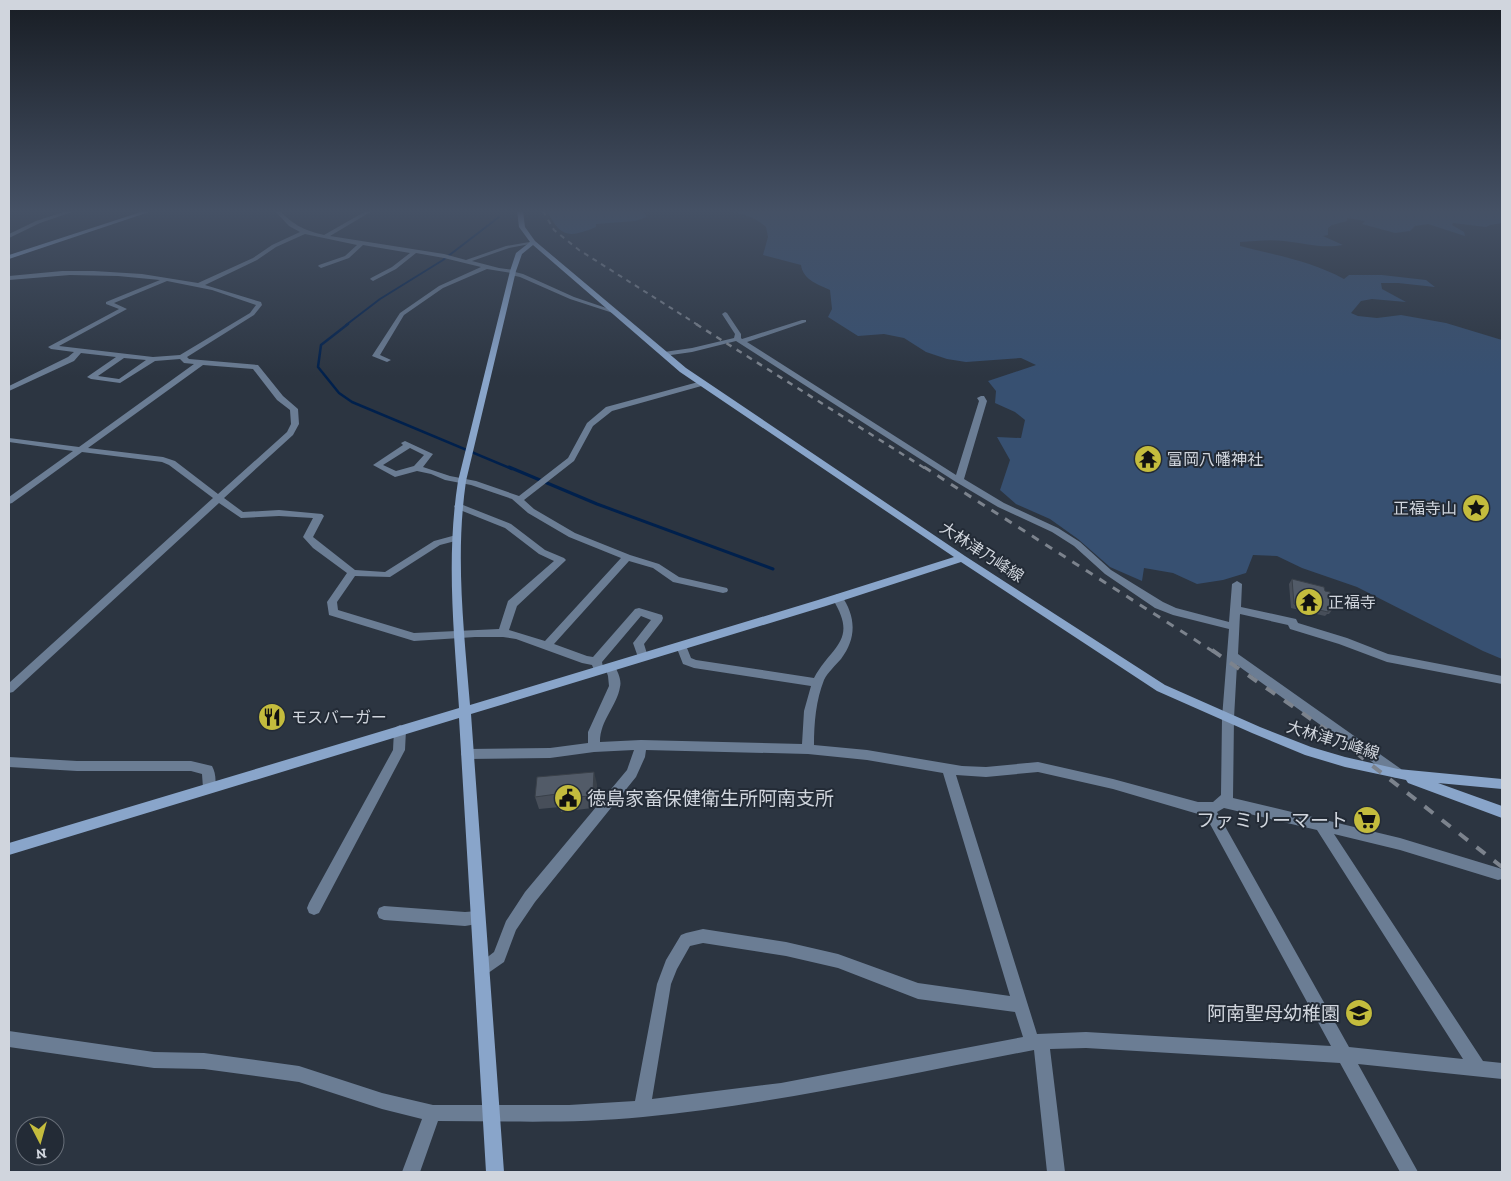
<svg xmlns="http://www.w3.org/2000/svg" width="1511" height="1181" font-family="'Zilla Slab','Noto Sans JP',serif">
  <style>
    .green { fill: #375071 }
    .lines { fill: none; stroke-linecap: round; stroke-linejoin: round }
    .stream-far2 { stroke: #00204c; stroke-width: 2 }
    .stream-far1 { stroke: #00204c; stroke-width: 2.5 }
    .stream { stroke: #00204c; stroke-width: 3 }
    .street { fill: #6b7d94; fill-rule: evenodd }
    .secondary { fill: #89a5ca; fill-rule: evenodd }
    .rail-far3 { stroke: #7c838d; stroke-width: 2; stroke-dasharray: 5 5; stroke-linecap: butt }
    .rail-far2 { stroke: #7c838d; stroke-width: 2.5; stroke-dasharray: 6 6; stroke-linecap: butt }
    .rail-far1 { stroke: #7c838d; stroke-width: 3; stroke-dasharray: 8 8; stroke-linecap: butt }
    .rail { stroke: #7c838d; stroke-width: 4; stroke-dasharray: 11 11; stroke-linecap: butt }
    .wall { fill: #474e59 }
    .shaded-wall { fill: #394049 }
    .building { fill: #525b68; stroke: #394049 }
    .labels { text-anchor: middle; dominant-baseline: central; stroke-width: 4; stroke-linejoin: round; paint-order: stroke }
    .poi-label { font-size: 16px; fill: #d0d5dd; stroke: #232b36; text-anchor: start }
    .street-label { font-size: 16px; fill: #d0d5dd; stroke: #232b36 }
    .near-poi-label { font-size: 19px; fill: #d0d5dd; stroke: #232b36; text-anchor: end }
  </style>
  <rect width="100%" height="100%" fill="#2c3541"/>
  <path class="green" d="M547,211H642L647,217L635,221L596,224V227C569,238 561,238 547,211Z
    M727,211H1502V223L1490,225L1486,227L1453,223L1452,225L1464,232L1465,236L1428,224L1415,226L1410,231L1395,233L1362,224L1365,221L1347,218V221L1332,225L1328,228V235L1323,236L1343,245C1322,249 1304,243 1284,241C1270,239 1254,241 1240,242V246C1276,255 1311,261 1344,279L1349,275H1382L1426,280L1435,287L1398,283H1381L1382,289L1406,302L1372,299L1361,301L1351,313L1358,316L1377,318L1401,315L1446,323L1502,340V659L1483,651L1357,587L1302,568L1277,556L1253,555L1246,573L1223,580L1197,584L1173,573L1144,568L1142,581L1110,567L1078,539L1050,519L1016,504L1000,490L1010,460L997,437L1021,438L1025,420L1015,412L995,403L996,391L988,381L1036,365L1021,358L966,362L947,359L926,352L904,338L884,334L858,336L828,317L832,309L830,290C819,285 803,280 801,265L763,255L768,237L766,227C755,217 742,213 727,211Z"/>
  <g class="lines">
    <path class="stream-far2" d="M346,325L380,299L443,260L499,217"/>
    <path class="stream-far1" d="M348,324L321,345L318,367L339,393L352,402L512,469"/>
    <path class="stream" d="M509,467L597,504L773,569"/>
    <path class="street" d="M66,211H75L40,223L9,238V234L36,221Z
      M275,211H280C295,226 304,230 324,235L366,211H372L330,236L444,254L466,260L506,246L535,241V243L509,248L472,261L499,268L515,270V272L523,274L574,297L618,312L613,313L570,299L520,277L511,275V273L487,269L443,288L404,315L380,355L391,360L387,362L372,356L400,313L439,286L481,267L444,258L416,253L396,269L373,281L370,279L371,278L392,267L410,253L363,245L349,258L321,268L318,266L319,265L345,256L357,245L305,234L276,247L257,260L205,285L261,302L262,305L254,315L187,357L189,359L258,365L283,396L298,409L299,424L293,435L224,498L243,512L279,510L322,514L324,516L313,537L355,570L385,572L434,541L456,535L461,538L459,540L440,545L390,577L355,576L337,602L338,610L414,633L499,629L508,601L554,561L539,554L505,528L455,508L454,506L458,503L511,524L545,550L564,558L566,560L564,562L517,606L509,630L545,641L621,558L569,537L528,513L512,499L471,485L445,480L431,474L417,471L395,477L373,465L403,445L401,443L405,441L433,454L423,467L450,476L476,481L519,496L568,458L587,423L606,407L702,381H705V385L612,411L593,426L574,461L524,500L534,509L575,533L630,555L659,564L679,577L727,588L728,590L727,592L723,593L673,582L653,568L629,561L554,644L587,656L593,657L635,609L639,608L662,615L663,618L662,621L644,644L648,657L647,660H639L633,643L651,620L641,616L602,662L603,667L602,670H594L592,665L582,663L516,639L503,637H475L414,641L329,615L327,602L347,573L313,548L303,537L313,518L279,516L241,518L219,503L13,692L9,693V683L213,498L169,465L162,462L82,452L12,503L9,504V497L73,451L9,442V438L79,447L194,364L184,363L180,359L155,361L120,383L91,379L87,377L116,357L81,353L74,361L9,391V386L68,357L74,352L51,349L48,347L119,309L106,304V302L160,280L118,276L70,275L9,280V276L62,271H94L142,274L198,283L253,258L272,245L300,232L289,226ZM167,281L212,290L256,305L250,313L180,355L153,357L59,346L127,309L114,303ZM124,358L146,360L119,379L98,376ZM203,365L253,369L277,400L290,410L291,424L287,432L218,494L175,461L163,457L88,448ZM410,448L424,455L414,466L396,471L383,465Z
      M725,312L727,313L741,334V338L742,339L802,320H806V322L747,342L956,475L979,401L977,398L981,396H984L987,401L964,479L1004,503L1058,528L1080,542L1111,570L1163,602L1176,608L1229,622L1232,584L1237,581L1242,584L1241,607L1296,619L1298,623L1347,638L1388,654L1502,676V684L1387,662L1339,644L1290,629L1288,625L1240,614L1238,654L1401,769L1403,773L1401,777L1397,778L1393,777L1237,665L1234,718L1233,798L1400,838L1502,869V879L1498,880L1400,850L1334,834L1483,1061L1502,1063V1079L1358,1064L1418,1172H1400L1340,1063L1086,1048L1050,1049L1065,1172H1047L1034,1050C904,1075 774,1104 643,1117C575,1124 506,1121 438,1121L420,1172H402L422,1119L382,1109L299,1082L204,1069L154,1068L9,1047V1031L154,1052L204,1053L299,1066L382,1093L433,1105H569L635,1101L657,984L666,960L681,935L686,933L703,929L786,942L838,954L918,983L1010,996L943,773L867,760L808,754L646,750L645,757L636,777L535,902L516,930L504,962L481,978L476,976L474,971L476,966L494,952L506,921L525,892L627,770L634,750L594,752L550,758L467,759L463,758L461,754L463,750L467,749L550,748L588,743V732L609,686L608,676L605,667L606,664H614C617,671 622,679 620,687C617,706 600,720 600,742L641,740L802,744L804,711L811,686L694,668L683,664L676,646L677,643H685L691,658L696,660L814,678C832,645 859,641 832,598L837,594L841,595C856,616 857,638 841,659C835,666 828,672 824,680C816,700 814,723 814,745L867,750L962,766L986,767L1038,762L1113,779L1198,802H1213L1221,795L1222,718L1229,629L1173,615L1155,608L1105,574L1074,546L1052,532L998,507L956,482L736,341L692,352L664,356L660,354L664,352L692,348L734,338L735,334L722,314ZM1038,772L1113,789L1198,814L1204,813L1331,1046L1086,1032L1037,1034L956,775L986,777ZM1224,808L1317,830L1463,1059L1349,1047L1217,812ZM703,943L786,956L838,968L918,999L1015,1012L1023,1037L781,1083L652,1099L671,984L677,969L690,946Z
      M400,725L404,727L406,730L405,750L319,913L314,915L309,913L307,908L309,903L393,750L394,730L396,727Z
      M9,757L77,761H191L212,766C216,773 217,785 213,792L209,793L205,792L203,788L202,774L191,771H77L9,767Z
      M384,906L465,912L478,911L483,913L485,918L483,923L465,926L384,920L379,918L377,913L379,908Z"/>
    <path class="secondary" d="M144,211H152L9,259V255Z
      M517,211H523L525,227L535,241L686,368L965,556L1165,685L1260,727L1311,747L1345,757L1398,769L1502,779V789L1438,783L1502,806V818L1408,783L1406,780L1345,767L1305,755L1252,733L1157,691L961,562L826,606L471,714L504,1172H486L459,718L9,855V843L459,708C454,631 446,558 458,481L510,271L516,253L530,242L519,227ZM533,245L680,372L954,557L818,600L470,705C464,629 455,557 466,481L516,271L522,254Z"/>
    <path class="rail-far3" d="M543,211L554,230L579,250L698,325"/>
    <path class="rail-far2" d="M696,324L926,469"/>
    <path class="rail-far1" d="M924,467L1214,652"/>
    <path class="rail" d="M1212,650L1328,731L1502,867"/>
  </g>
  <path class="wall" d="M1134,452L1160,461L1149,466L1132,456Z
    M1292,579L1325,591L1332,610L1329,614H1327L1325,616L1291,608L1289,584Z
    M597,784L596,804L592,808L561,812L560,807L539,809L535,797Z"/>
  <path class="shaded-wall" d="M1162,456L1160,461L1149,466L1151,462Z
    M594,772L597,784L596,804L592,808L589,796Z"/>
  <path class="building" d="M1145,447L1162,456L1151,462L1134,452Z
    M1292,579L1324,587L1325,591L1330,592L1332,610L1328,609V612L1294,604Z
    M594,772L593,791L589,796L557,799V794L535,797L537,777Z"/>
  <linearGradient id="sky" x2="0" y2="1"><stop stop-color="#181d24"/><stop offset="0.56" stop-color="#455165"/><stop offset="1" stop-color="#455165" stop-opacity="0"/></linearGradient>
  <rect width="1511" height="377" fill="url(#sky)"/>
  <defs>
    <g id="temple-disc" transform="scale(1.4375)"><circle r="9.5" fill="#c4bc3d" stroke="#232b36"/><path d="M0-6L5-2H3V0L6.5 2.5H4V6H1.5V3h-3V6H-4V2.5H-6.5L-3 0V-2H-5Z" fill="#111"/></g>
    <g id="sight-disc" transform="scale(1.4375)"><circle r="9.5" fill="#c4bc3d" stroke="#232b36"/><path d="M0-6L1.8-2.2L6-1.7L2.9 1.2L3.7 5.4L0 3.3L-3.7 5.4L-2.9 1.2L-6-1.7L-1.8-2.2Z" fill="#111"/></g>
    <g id="restaurant-disc" transform="scale(1.4375)"><circle r="9.5" fill="#c4bc3d" stroke="#232b36"/><path d="M-5-6h1v4h1v-4h1v4h1v-4h1v5L-1.5 .5V6h-2V.5L-5-1ZM5-6V6H3V1.5H1.5Q1.5-4 5-6Z" fill="#111"/></g>
    <g id="civic-disc" transform="scale(1.4375)"><circle r="9.5" fill="#c4bc3d" stroke="#232b36"/><path d="M-.6-6.5H3V-4.5H.6V-3L4-1V1h2V6H-6V1h2V-1L-.6-3ZM-1.2 2.5V6h2.4V2.5Z" fill="#111"/></g>
    <g id="supermarket-disc" transform="scale(1.4375)"><circle r="9.5" fill="#c4bc3d" stroke="#232b36"/><path d="M-6-5.5h2.5l.6 2H6L4.5 2H-2.5L-4.4-4H-6ZM-1.5 3.2a1.3 1.3 0 1 0 .1 0ZM3 3.2a1.3 1.3 0 1 0 .1 0Z" fill="#111"/></g>
    <g id="school-disc" transform="scale(1.4375)"><circle r="9.5" fill="#c4bc3d" stroke="#232b36"/><path d="M0-5L7-2L0 1L-7-2ZM-4 1L0 2.5L4 1V4Q0 6-4 4Z" fill="#111"/></g>
  </defs>
  <g fill-rule="evenodd">
    <use href="#temple-disc" x="1148" y="459"/>
    <use href="#sight-disc" x="1476" y="508"/>
    <use href="#temple-disc" x="1309" y="602"/>
    <use href="#restaurant-disc" x="272" y="717"/>
    <use href="#civic-disc" x="568" y="798"/>
    <use href="#supermarket-disc" x="1367" y="820"/>
    <use href="#school-disc" x="1359" y="1013"/>
  </g>
  <g class="labels">
    <g class="poi-label">
      <text x="1167" y="459">富岡八幡神社</text>
      <text x="1457" y="508" text-anchor="end">正福寺山</text>
      <text x="1328" y="602">正福寺</text>
      <text x="291" y="717">モスバーガー</text>
    </g>
    <g class="street-label">
      <text transform="translate(982 552) rotate(33)">大林津乃峰線</text>
      <text transform="translate(1333 740) rotate(17)">大林津乃峰線</text>
    </g>
    <g class="near-poi-label">
      <text x="587" y="798" text-anchor="start">徳島家畜保健衛生所阿南支所</text>
      <text x="1348" y="820">ファミリーマート</text>
      <text x="1340" y="1013">阿南聖母幼稚園</text>
    </g>
  </g>
  <rect width="1511" height="1181" fill="none" stroke="#d0d5dd" stroke-width="20"/>
  <g transform="translate(40 1141) rotate(174)"><circle r="24" fill="#232b36" stroke="#686f79"/>
  <path d="M0-4L9 19L0 12L-9 19Z" fill="#c4bc3d"/>
  <text y="-8" font-size="14" font-weight="bold" text-anchor="middle" fill="#d0d5dd">N</text>
  </g>
</svg>
